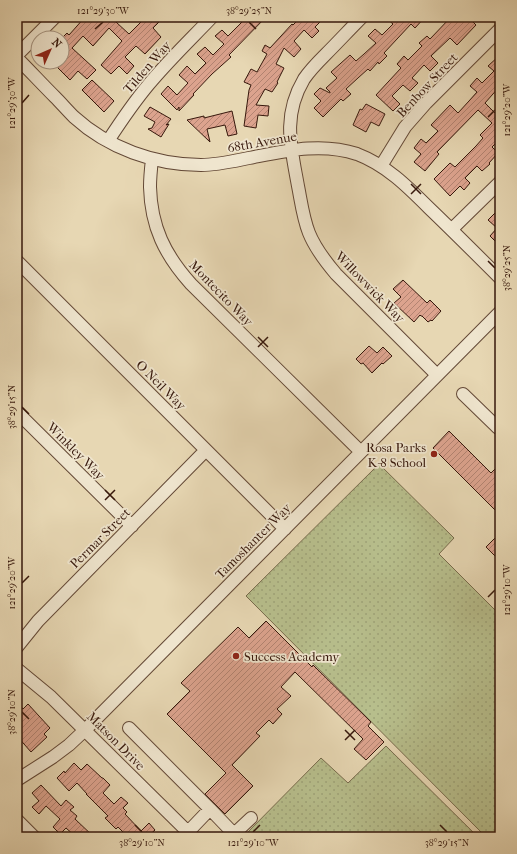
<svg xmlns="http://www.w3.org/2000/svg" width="517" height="854" font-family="'IM FELL French Canon',serif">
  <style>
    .grass { fill: url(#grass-dots); stroke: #776b4c }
    .building { fill: url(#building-hatch); stroke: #37180c }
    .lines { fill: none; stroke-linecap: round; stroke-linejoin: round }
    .minor-casing { stroke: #634836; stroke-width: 14 }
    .minor { stroke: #efe5ce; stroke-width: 12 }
    .ticks { fill: none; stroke: #37180c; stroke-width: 1.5 }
    .poi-dot { fill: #8f2418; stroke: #efe5ce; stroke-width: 1.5 }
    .labels { text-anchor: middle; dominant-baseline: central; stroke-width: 3.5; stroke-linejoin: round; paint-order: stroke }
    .street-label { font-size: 13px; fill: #37180c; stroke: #efe5ce }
    .poi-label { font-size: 13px; fill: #37180c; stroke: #efe5ce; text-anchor: end }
    .neatline { fill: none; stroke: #37180c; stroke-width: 1.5 }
    .ticks-label { font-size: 10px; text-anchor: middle; fill: #37180c }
  </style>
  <defs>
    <pattern id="grass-dots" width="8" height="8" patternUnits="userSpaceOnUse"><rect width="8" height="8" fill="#b7be8c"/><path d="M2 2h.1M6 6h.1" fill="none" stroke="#9ea378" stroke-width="1.8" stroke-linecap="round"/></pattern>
    <pattern id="building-hatch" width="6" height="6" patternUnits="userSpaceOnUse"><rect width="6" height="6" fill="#dca38e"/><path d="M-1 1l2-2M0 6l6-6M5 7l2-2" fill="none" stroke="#b38472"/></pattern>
  </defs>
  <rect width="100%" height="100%" fill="#e7d7b3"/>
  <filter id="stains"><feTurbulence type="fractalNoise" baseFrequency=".005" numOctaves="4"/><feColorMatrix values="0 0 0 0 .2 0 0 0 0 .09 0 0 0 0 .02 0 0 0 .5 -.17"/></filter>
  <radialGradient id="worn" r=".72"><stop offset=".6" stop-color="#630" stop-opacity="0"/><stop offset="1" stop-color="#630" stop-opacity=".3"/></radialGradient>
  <path class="grass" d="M379,464L454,538L439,554L500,615V837H486L246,596Z
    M386,746L478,837H243L321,758L348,783Z"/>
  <path class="building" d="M85,17H121L116,22L129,34L146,17H164L153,28L161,37L145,54L136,46L125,57L134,66L127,74L119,66L111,74L101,65L122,41L109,28L93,46L83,36L72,48L96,70L87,79L78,71L70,80L52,62H62V38L67,33L69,35Z
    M247,17H266L229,55L231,57L212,74L193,94L194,95L179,111V107L177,110L161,94L168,86L177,95L188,83L179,75L187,66L195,74L206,63L197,54L205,47L213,55L224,44L215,36L222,30L228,36Z
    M301,17H325L315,27L319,31L312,38L304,30L294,41L301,49L294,57L284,48L276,64L284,68L277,82L278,83L272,92L265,89L256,105L269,106L268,116L258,115L256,128L244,126L249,90L251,85L244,82L251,69L257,72L267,54L262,51L265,45L270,48L292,24L293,25Z
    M385,17H425L415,28L411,24L384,53L387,56L379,64L378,62L370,71L368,69L358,78L346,89L351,94L343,101L341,99L323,117L314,108L321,101L314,94L320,88L330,93V92L326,88L337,78L331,72L350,55L356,61L364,54L376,43L368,36L375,29L382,35L393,24Z
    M451,17H468L476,25L457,45L450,38L431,56L438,63L430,71L424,65L412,78L418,83L410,91L403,85L392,96L400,104L393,111L376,95L401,68L397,64L404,56L408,60L422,46L419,43L427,36L430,39Z
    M500,55V86L485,103L498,116L500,115V139L492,147L498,153L489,163L490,164L482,171L477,166L465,178L470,183L464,190L460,186L450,196L434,179L450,163L455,167L476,146L483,138L480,135L492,123L478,110L437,152L439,154L425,171L414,162L421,154L414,148L421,139L426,143L438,131L431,125L450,105L458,113L469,101L477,92L470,86L477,78L482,83L494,71L488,66Z
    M92,80L114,101L104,112L82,90Z
    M366,104L385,114L379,126L371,122L366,132L353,125L360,109L362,110Z
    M150,107L171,119L166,125L169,124L161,137L148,129L152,128L155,122L144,116Z
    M232,111L237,134L228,136L225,125L207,129L210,142L187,120L204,116V118Z
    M500,208V246L490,236L497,228L488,220Z
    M403,280L427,303L430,300L441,311L432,321L431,320L428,322L422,316H421L420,315L414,322L394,303L401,297L393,289Z
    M369,346L377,353L383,347L392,356L383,364L382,363L372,373L363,363L361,364L356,359Z
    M449,431L491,473L500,464V515L433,448Z
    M500,533V561L486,547Z
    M266,621L312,667L313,665L371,722L368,726L384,742L366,760L354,749L363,739L295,672L281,687L291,696L277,709L282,714L273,724L269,720L256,733L260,736L232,765L253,786L225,814L205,794L226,773L167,714L190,691L181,683L238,627L249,638Z
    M17,702L23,709L28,704L50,728L44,734L47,737L31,752L17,736Z
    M74,763L81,770L87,764L102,778H103L110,785L103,793L114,804L121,797L128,803L123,808L127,812L125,814L141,831L149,823L155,830L148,837H128L118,827L116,829L105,818L108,816L86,794H87L77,783L69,791L57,778L64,771L65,773Z
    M41,785L61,806L66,800L74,807L70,810L77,816L75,819L94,837H76L66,828L60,834L53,827L60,819L46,806L39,814L32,807L39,801L32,793Z"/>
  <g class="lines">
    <g class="minor-casing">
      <path id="minor" d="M362,17C350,29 338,42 326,54C318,62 310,70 304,79C282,116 291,147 298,186C301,201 303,218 309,233C315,248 325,261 336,274L437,375
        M17,55L55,17
        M17,58C30,71 42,84 55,97C61,103 67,110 74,117C108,148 155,165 201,165C217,165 234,161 249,158C285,151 321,142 357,154C386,165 407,186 429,208C453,231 477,255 500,278
        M108,141C121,121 134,102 149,84C169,60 191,39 212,17
        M152,159C151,168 150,178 150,187C151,227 165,255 191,284L361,452
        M381,166L405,127L426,103L500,29
        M452,229L500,182
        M17,261L285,529
        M463,394L498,428
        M17,412L132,526
        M17,647L38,621L206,450
        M17,669L51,697L193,837
        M129,728L210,809
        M17,780L53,757L69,745L85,730L500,312
        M17,820L34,837
        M188,832L210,809L234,834L251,818"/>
    </g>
    <use href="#minor" class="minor"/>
  </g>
  <path class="ticks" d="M249,22L256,29M95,29L103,22M22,103L29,95M488,117L495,110M411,184L421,194M411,194L421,184M488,261L495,268M258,337L268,347M258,347L268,337M22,407L29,414M105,490L115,500M105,500L115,490M22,583L29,576M488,597L495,590M22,712L29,719M345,730L355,740M345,740L355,730M135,825L142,832M440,825L447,832M253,832L260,825"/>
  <g class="poi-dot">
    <circle cx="434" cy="454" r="4"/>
    <circle cx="236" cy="656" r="4"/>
  </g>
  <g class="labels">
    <g class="street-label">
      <text transform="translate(147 67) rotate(-49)">Tilden Way</text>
      <text transform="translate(427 85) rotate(-47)">Benbow Street</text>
      <text transform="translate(262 142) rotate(-10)">68th Avenue</text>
      <text transform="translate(370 287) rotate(46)">Willowwick Way</text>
      <text transform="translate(221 293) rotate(46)">Montecito Way</text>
      <text transform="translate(161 385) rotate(45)">O Neil Way</text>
      <text transform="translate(76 451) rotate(45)">Winkley Way</text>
      <text transform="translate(100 538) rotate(-45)">Permar Street</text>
      <text transform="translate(253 541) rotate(-45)">Tamoshanter Way</text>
      <text transform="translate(116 741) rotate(45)">Matson Drive</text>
    </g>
    <g class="poi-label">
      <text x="426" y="447">Rosa Parks<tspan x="426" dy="15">K-8 School</tspan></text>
      <text x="244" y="656" text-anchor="start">Success Academy</text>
    </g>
  </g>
  <rect width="517" height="854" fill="none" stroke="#e7d7b3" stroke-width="44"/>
  <g transform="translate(50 50) rotate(45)"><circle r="19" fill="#efe5ce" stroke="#a59380"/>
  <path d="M0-3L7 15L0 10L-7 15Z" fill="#8f2418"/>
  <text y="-6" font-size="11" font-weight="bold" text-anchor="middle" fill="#37180c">N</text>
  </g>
  <rect x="22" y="22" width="473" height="810" class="neatline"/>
  <g class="ticks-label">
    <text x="103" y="14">121°29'30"W</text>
    <text x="249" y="14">38°29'25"N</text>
    <text transform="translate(11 103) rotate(-90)" y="4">121°29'30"W</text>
    <text transform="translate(506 110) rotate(-90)" y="4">121°29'20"W</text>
    <text transform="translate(506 268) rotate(-90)" y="4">38°29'25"N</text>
    <text transform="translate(11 407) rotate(-90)" y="4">38°29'15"N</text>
    <text transform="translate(11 583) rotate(-90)" y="4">121°29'20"W</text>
    <text transform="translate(506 590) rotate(-90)" y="4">121°29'10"W</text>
    <text transform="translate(11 712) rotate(-90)" y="4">38°29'10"N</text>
    <text x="142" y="846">38°29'10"N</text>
    <text x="253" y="846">121°29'10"W</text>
    <text x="447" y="846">38°29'15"N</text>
  </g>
  <rect width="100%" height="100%" filter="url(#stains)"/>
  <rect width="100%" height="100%" fill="url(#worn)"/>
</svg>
